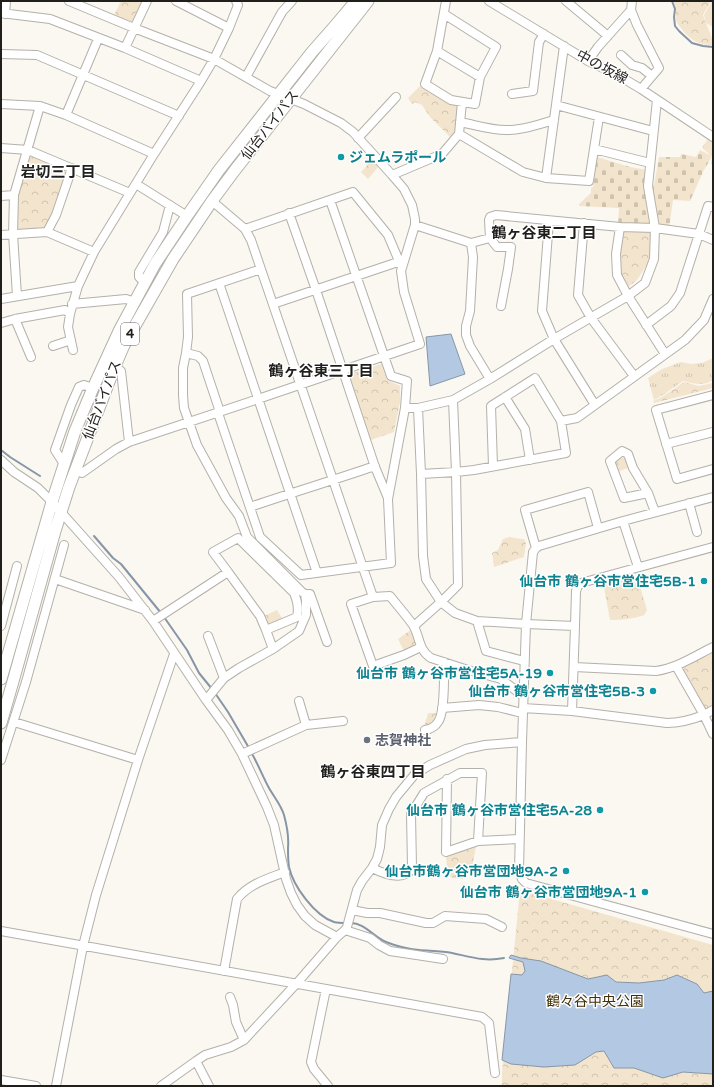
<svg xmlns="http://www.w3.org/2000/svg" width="714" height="1087" font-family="'Varela Round','Noto Sans JP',sans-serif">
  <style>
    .grass { fill: url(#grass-tufts) }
    .cemetery { fill: url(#cemetery-stones) }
    .park { fill: url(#park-crowns) }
    .pitch { fill: #f3e5cd }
    .water { fill: #b3c9e3; stroke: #8796a7 }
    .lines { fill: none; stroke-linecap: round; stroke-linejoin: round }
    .stream { stroke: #8796a7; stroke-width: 2 }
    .minor-casing { stroke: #b4b1aa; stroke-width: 10 }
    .highway-casing { stroke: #b4b1aa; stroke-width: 13 }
    .minor { stroke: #fff; stroke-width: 8 }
    .highway { stroke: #fff; stroke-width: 11 }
    .culture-dot { fill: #0f9aa8; stroke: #fff; stroke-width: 1.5 }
    .worship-dot { fill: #6b7280; stroke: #fff; stroke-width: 1.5 }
    .labels { text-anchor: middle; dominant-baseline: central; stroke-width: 3; stroke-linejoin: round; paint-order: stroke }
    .shield { fill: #fff; stroke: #636260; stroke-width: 1 }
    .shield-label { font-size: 13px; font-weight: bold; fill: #201f1c }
    .street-label { font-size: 14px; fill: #201f1c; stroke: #fff }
    .culture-label { font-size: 14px; font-weight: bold; fill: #0d838f; stroke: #fff; text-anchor: end }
    .worship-label { font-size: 14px; font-weight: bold; fill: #5b616d; stroke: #fff; text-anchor: start }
    .park-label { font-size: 14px; fill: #423009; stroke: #fff }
    .neighbourhood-label { font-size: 15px; font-weight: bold; fill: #201f1c; stroke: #fff }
  </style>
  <defs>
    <pattern id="grass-tufts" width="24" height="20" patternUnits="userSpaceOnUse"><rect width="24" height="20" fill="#f3e5cd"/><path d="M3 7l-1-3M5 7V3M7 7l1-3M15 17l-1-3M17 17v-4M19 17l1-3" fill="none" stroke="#d0c4af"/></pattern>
    <pattern id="cemetery-stones" width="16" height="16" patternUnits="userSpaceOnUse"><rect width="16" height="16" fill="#f3e5cd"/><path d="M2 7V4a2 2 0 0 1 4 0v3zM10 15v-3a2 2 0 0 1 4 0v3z" fill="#d0c4af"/></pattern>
    <pattern id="park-crowns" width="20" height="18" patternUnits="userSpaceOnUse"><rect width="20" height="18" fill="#f3e5cd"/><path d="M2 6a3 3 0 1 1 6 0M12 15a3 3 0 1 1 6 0" fill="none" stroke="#d0c4af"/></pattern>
  </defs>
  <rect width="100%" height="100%" fill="#fbf7f1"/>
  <path class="grass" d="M709,137L713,140V165L711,164L712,156L702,148Z
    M713,358V380C704,387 693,383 683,381L663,395L654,400L648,378L662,369L681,362L691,364L702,363Z"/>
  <path class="cemetery" d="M700,150L712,156L703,172L690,201L673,200L669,229L658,225L651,185H654L659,157H680L681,154L696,157Z
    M597,157L630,167L647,170L651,224H618L619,208L579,206V204L591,193V188L593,187Z"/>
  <path class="park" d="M121,1L142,2L132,22L114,15Z
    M673,1H711L703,15C706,25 713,36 713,45C699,46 689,39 681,28C679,26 677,23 676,20C675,13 677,8 673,1Z
    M421,85L450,103L456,104L458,106L454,135L451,138L430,117L422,105L415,102L412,104L408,98Z
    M32,154L69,170L53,215L46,228L16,230L17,198L28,158Z
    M370,162H374L378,167L368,179L361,172Z
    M623,230H650V260L637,280L628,287L620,273V254Z
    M381,364L387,380L400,386V402L394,432L371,440L348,375Z
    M684,382L699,386L713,383V388L654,403L653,401L662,397Z
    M620,457L626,459L628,468L617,472L615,464Z
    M509,537L521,539H524L526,543L524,557L494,567L492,553L498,550L503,539Z
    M634,573L639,583L647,610L644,615C633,619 622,620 610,620L603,582Z
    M277,610L283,620L265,626L262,617Z
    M412,629L417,643L408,650L404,651L398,639Z
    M713,652V705L707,708H703L684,674V667Z
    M428,713H437L434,723L424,727Z
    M476,846L472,868L463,879L453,878L448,875L451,869L447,868L446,856Z
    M520,890L713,945V1086H502V1073Z"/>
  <path class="pitch" d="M712,1H713V27L706,23L704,15Z"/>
  <path class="water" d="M451,334L465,374L430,386L426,337Z
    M511,955L521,958L541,961L588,979L607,975L616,982L639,983L664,980L677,975L697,984L704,993L713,991V1074L683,1072L663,1078L634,1068H614L604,1051L596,1052L575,1065L544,1067L511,1064L502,1060L511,974L522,975L525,971L523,962L509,958Z"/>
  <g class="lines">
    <path class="stream" d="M672,1L675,9L674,17L675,26L679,31L692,43L703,46L713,47
      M1,450L10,457L40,476
      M94,536L113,558L121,564L161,613
      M164,617L187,650L199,673L212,689
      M215,693L228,712L249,748
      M251,752C258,764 263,777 269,788C274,797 281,805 284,815C287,826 289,837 288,848C288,855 288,861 289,867C293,886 315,916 334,922C338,923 342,923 347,923
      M351,923C364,923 374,937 386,942C396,946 407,949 419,950C430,951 442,951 452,953C471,957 485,962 504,958"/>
    <g class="minor-casing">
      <path id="minor" d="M69,1L134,28L214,59L270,91L304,104L341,123L353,132L392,175L404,189L412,205L415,219V225L401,271L404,292L420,344L258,399L129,442L116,449L82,473L75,471
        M176,1L229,28
        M489,1L588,61L616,74L641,89L713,137
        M566,1L608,36
        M632,1L631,10L637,25L659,68L641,89
        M1,13L50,19L125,48L201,81
        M5,14L6,1
        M444,14L496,47L480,77L475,104L451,100L425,84L437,51L446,1
        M125,48L147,1
        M437,51L480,77
        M1,54L37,55L179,116
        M621,55L632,65L642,68L652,76
        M588,61L598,47L631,10
        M246,77L282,12L292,1
        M512,94L533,91L539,42L544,34
        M1,104L40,106L66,115L154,154
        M556,105L653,131
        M66,115L98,39
        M460,122C476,125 493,131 509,130C524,130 540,124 554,120
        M459,134L523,172L546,178L589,181L599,117
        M358,138L396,97
        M1,148L28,150L130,193
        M594,149L650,163
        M392,175L442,154L459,134L462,102
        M546,178L564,46
        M136,184L187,216
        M1,196L14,195
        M212,201L245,229L251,240L373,597
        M289,213L316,290L375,467L388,498
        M549,221L542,311L554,339L595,405
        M584,223L578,295L591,318L634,376
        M415,225L471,243L490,238L489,220L490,217L496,215L620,227L655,228L699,234L713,240
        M620,227L616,254L617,275L628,296L665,354
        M245,229L353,192L388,235L399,261
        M47,232L56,215L72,168
        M1,235L47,232L94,252
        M490,238L497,247H511L508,269L501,306
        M471,243L473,257L470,311L466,326V335L470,346L490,379
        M261,269L187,294L188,337L186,353L183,368V395L184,408L197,445L226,498L239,516L247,537L302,592L305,594H310L327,642
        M145,283L139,277V272L163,232L170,205
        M219,283L317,573
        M17,296L13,234L14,195L40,106
        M1,299L78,286
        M72,304L126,299L135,302
        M273,304L404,260
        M15,319L31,357
        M1,323L15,319L65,310L70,314
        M646,325L671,306L680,293L708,206L713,207
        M53,346L71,340
        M73,350L68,327L70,314L78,286L94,252L154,154L201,81L214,59L229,28L238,5L236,1
        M186,353L198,356L203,361L220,412
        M115,366L121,371L129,442
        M713,395L656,410L677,479L713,469
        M505,397L525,429L530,460
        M405,408H418L453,400L490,379L554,339L628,296L645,283L654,259L655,228L648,186L657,100
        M418,408L421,474L423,556L426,579L441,602L455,613L477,621L526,624L575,626L576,591L578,586L581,583L713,547
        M218,413L260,537L301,575L391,563L388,499L405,408L407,381L391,376L330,200
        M561,421L577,418L685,340L704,320L713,299
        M666,444L713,432
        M1,460L14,472L38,488L52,502L119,577L153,621L206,700L228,730L242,754L267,807L274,825L286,879L291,893L297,905L305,916L315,925L337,937
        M64,464L55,450L71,405L79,387L84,385L93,388
        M421,474L456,472L474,470L566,453L561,421L535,378L491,406L493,466
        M648,493L624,498L610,461L622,451L628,454L633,468L648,493L655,512
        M689,503L697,532
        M250,507C291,493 334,480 375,466
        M623,521L638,567
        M536,548L525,510L588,492L598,528
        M55,579L145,610
        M153,621L228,572L260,616L266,630L297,617C299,609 297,600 294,593L238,538L213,552L228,572
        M477,621L486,651L524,661
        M1,626L17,566
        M414,626L441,602L458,585L456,472L453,400
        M266,630L273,649
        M208,636L224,678
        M421,647L404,655L373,666L351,604L373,597L390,596C397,605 406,615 413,625C420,636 418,650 431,658L468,670L501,679L523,696
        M574,667L656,671C677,668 695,656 713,647
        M206,700L224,678L239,668L273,649L299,631L306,615V601L305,594
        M299,701L306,725
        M442,708L479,705L498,707L522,713
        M523,708L572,711L667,723C680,723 691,720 704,715L676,666
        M713,710L704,715L713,734
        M572,711L575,626
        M14,722L138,760
        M425,730C431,729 435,727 438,722C445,713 444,675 444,662
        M522,742L519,871L522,879L526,883L713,934
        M242,754L306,725L343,721
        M1,760L26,682L64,545
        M447,779L446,852L478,841L519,839
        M372,868C380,872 397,879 406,874C409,873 411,870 412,867L411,814L424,793L460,773H482L478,841
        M352,910L367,913H380L426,923H433L445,916L486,919L502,927
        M345,930L370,938L379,945L390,951L443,959
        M1,931L326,989L311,1062L314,1069L328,1086
        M224,971L237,899C249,884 267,879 285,872
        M326,989L482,1017L489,1023L495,1073
        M230,997L233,1005L236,1022L244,1040
        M196,1061L209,1086
        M1,1080L36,1086
        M56,1086L83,946L96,895L138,760L174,654
        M161,1086L196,1061L205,1055L231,1047L244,1040L297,983L337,937L345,930L347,927L357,890L362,881L372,868L377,859L380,847L382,825L389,809L396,797L415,774L430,765L466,749L485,745L522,742L526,624L533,552L536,548L539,546L623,521L713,497"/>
    </g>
    <g class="highway-casing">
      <path id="highway" d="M1,679L52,502L75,431L93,388L120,329L155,264L187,216L219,170L312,52L334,27L356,1
        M1,723L14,678L55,531L69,487L115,366L124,345L173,259L212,201L235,170L368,1"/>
    </g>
    <use href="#minor" class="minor"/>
    <use href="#highway" class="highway"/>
  </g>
  <g class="culture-dot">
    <circle cx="341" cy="157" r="4"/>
    <circle cx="704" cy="581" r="4"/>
    <circle cx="550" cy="673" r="4"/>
    <circle cx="653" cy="691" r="4"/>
    <circle cx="600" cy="810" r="4"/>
    <circle cx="566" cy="871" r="4"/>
    <circle cx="645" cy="892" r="4"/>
  </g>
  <circle class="worship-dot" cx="367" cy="740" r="4"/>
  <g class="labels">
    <rect class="shield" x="121" y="323" width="18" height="22" rx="3"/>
    <g class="shield-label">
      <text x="130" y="334">4</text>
    </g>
    <g class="street-label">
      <text transform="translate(602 67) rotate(28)">中の坂線</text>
      <text transform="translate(270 125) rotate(-52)">仙台バイパス</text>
      <text transform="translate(102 400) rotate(-69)">仙台バイパス</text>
    </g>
    <g class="culture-label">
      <text x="349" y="157" text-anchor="start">ジェムラポール</text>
      <text x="696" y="581">仙台市 鶴ヶ谷市営住宅5B-1</text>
      <text x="542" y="673">仙台市 鶴ヶ谷市営住宅5A-19</text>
      <text x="645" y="691">仙台市 鶴ヶ谷市営住宅5B-3</text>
      <text x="592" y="810">仙台市 鶴ヶ谷市営住宅5A-28</text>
      <text x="558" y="871">仙台市鶴ヶ谷市営団地9A-2</text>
      <text x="637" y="892">仙台市 鶴ヶ谷市営団地9A-1</text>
    </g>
    <g class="worship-label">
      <text x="375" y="740">志賀神社</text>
    </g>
    <g class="park-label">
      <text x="595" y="1001">鶴々谷中央公園</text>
    </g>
    <g class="neighbourhood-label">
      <text x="58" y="172">岩切三丁目</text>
      <text x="544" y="233">鶴ヶ谷東二丁目</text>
      <text x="321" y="371">鶴ヶ谷東三丁目</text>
      <text x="373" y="772">鶴ヶ谷東四丁目</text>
    </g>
  </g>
  <rect width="714" height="1087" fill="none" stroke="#201f1c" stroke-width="4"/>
</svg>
